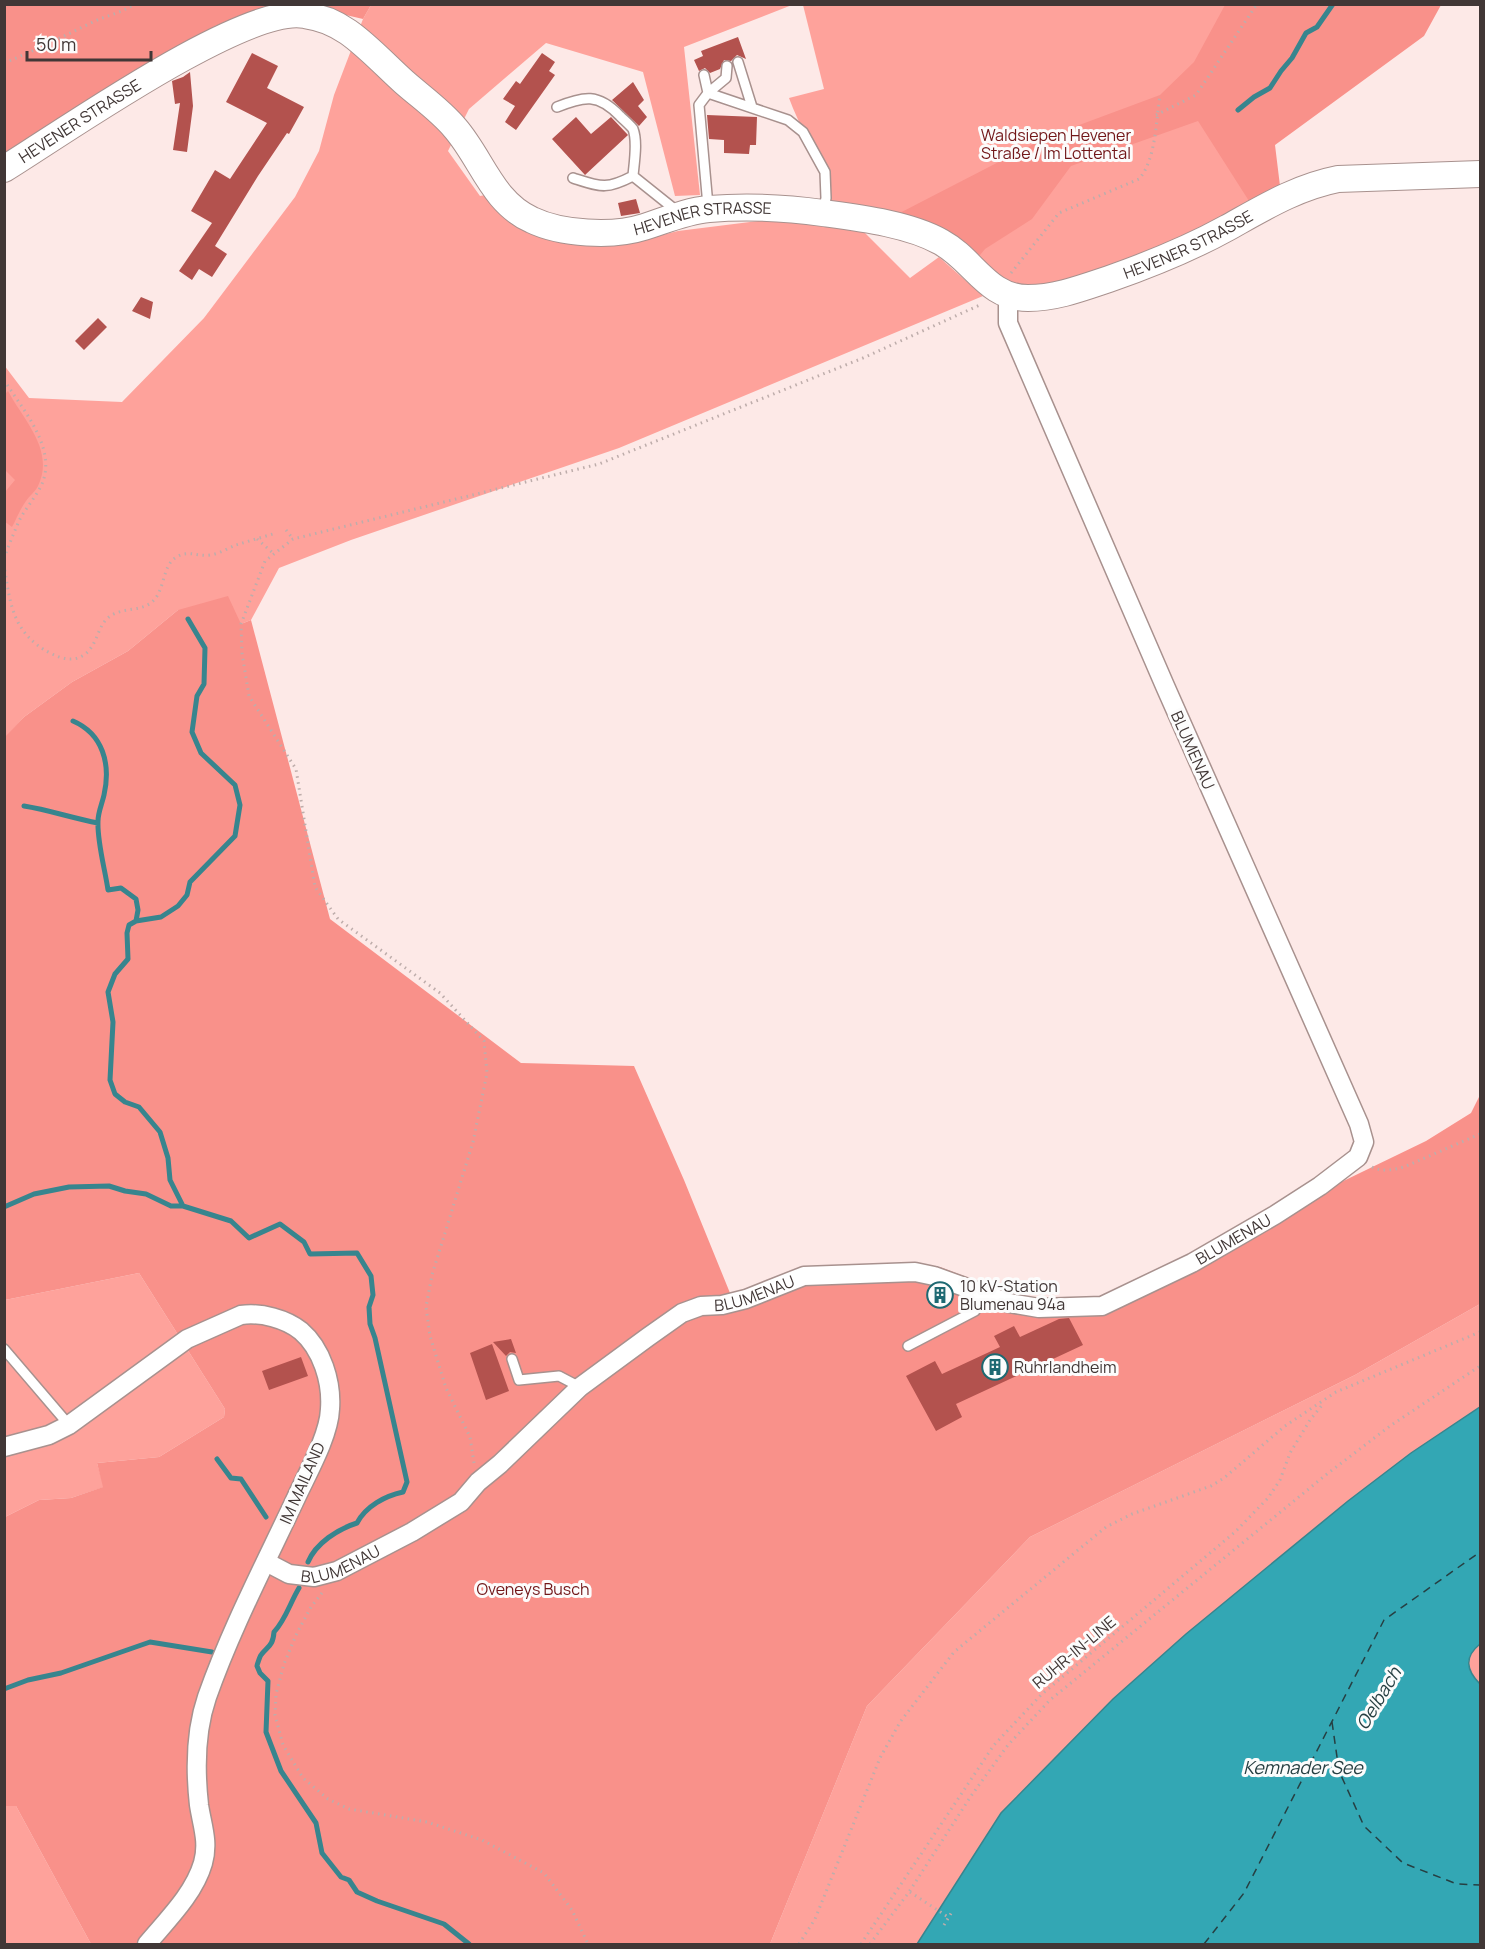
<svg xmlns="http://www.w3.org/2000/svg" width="1485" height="1949" font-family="Manrope,sans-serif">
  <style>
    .green { fill: #fea29b }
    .forest { fill: #f9918a }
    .water { fill: #33a7b4; stroke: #37858e; stroke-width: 1.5 }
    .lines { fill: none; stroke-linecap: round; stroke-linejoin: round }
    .stream { stroke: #37858e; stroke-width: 5 }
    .ferry { stroke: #263f42; stroke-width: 1.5; stroke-dasharray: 8 6; stroke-linecap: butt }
    .building { fill: #b3524e }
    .lane-casing { stroke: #a8918e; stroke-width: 12 }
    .street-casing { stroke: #a8918e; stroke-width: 21 }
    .secondary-casing { stroke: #a8918e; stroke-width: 28 }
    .path { stroke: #beadab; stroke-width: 3; stroke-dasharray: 1.5 4.5; stroke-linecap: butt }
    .lane { stroke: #fff; stroke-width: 9 }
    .street { stroke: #fff; stroke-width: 18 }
    .secondary { stroke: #fff; stroke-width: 26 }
    .labels { text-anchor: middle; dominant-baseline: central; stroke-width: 6; stroke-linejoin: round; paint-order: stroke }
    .street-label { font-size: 16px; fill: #413736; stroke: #fcfcfc }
    .park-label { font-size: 16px; fill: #721719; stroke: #fcfcfc }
    .poi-label { font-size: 16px; fill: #413736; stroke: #fcfcfc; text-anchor: start }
    .water-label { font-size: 18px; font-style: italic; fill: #263f42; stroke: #fcfcfc }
  </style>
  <rect width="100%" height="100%" fill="#fde9e7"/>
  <path class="green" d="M371,5H792L684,47L700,195L675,196L643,72L546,43L469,109L448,151L480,196L491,194L503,210L638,241L678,231L766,220L861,229L910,278L939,257L983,296L619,448L351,540L279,568L251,620L241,624L178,610L128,651L72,682L24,717L5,738L4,365L29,398L122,402L204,318L295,197L319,151L334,95L363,19Z
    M803,5H1417L1276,125L1271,196L1087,281L1015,289L831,204C827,195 829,185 825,176C815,150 799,126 789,98L824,89Z
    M139,1273L225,1409L224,1417L159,1457L97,1463L104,1487L71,1498L39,1500L5,1517V1300Z
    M1480,1304V1407L1411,1453L1186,1634L1113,1699L1001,1813L917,1944H770L867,1706L1030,1537L1355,1375Z
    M1480,1644V1684C1466,1670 1464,1657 1480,1644Z
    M5,1806H16L91,1944H5Z"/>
  <path class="forest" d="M5,5H277L215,26L5,162Z
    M303,5H371L363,19Z
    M1225,5H1441L1424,36L1275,145L1280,186L1249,201L1198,121L1071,166L1032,219L985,249L980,255L890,218L1047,137L1160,95L1194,62Z
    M8,391C24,421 55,450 38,486C35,492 29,496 26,501C20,509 17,518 12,527L4,521L5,492L15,480L5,470L4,395Z
    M228,596L241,624L251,620L330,919L521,1063L634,1066L684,1180L730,1293L804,1276L940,1267L1020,1297L1098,1300L1426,1141L1471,1113L1480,1095V1304L1355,1375L1030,1537L867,1706L770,1944H91L16,1806H5V1517L39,1500L71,1498L103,1487L97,1463L159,1457L224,1417L225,1409L139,1273L5,1300L4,738L24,717L72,682L128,651L178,610Z"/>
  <path class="water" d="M1480,1407V1644C1464,1657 1466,1670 1480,1684V1944H917L1001,1813L1113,1699L1186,1634L1348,1501L1411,1453Z"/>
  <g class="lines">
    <path class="stream" d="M1238,110L1254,97L1270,88L1281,71L1292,58L1306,33L1317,27L1333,4
      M73,721C103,734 111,764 104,795C102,804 98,812 98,821C97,842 105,869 108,890L121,888L136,899L138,910L136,921
      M24,806C49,810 72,818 98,823
      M183,1206L170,1180L168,1158L160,1132L139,1107L125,1102L115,1094L110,1080L113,1022L108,992L115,974L128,959L127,933L129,925L136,921L161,917L178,906L187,895L190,882L235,836L240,805L235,785L201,753L192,732L197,696L204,684L205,648L188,619
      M4,1207L34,1194L69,1187L109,1186L125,1191L146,1194L171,1206H183L231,1221L249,1238L280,1224L304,1242L310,1254L357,1253L371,1276L373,1295L369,1307L370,1324L375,1338L407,1482L403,1492C385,1496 366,1506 357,1523C338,1529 316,1543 308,1562
      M217,1459L231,1478L241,1479L266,1517
      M299,1588C290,1603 285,1621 274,1632C273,1646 268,1646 261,1655C260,1656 257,1665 257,1666L260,1673L268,1681L266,1732L281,1771L316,1823L322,1853L341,1877L349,1880L357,1892L377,1901L444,1924L469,1944
      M4,1689L28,1680L61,1673L150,1642L212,1652"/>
    <path class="ferry" d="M1332,1722L1339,1771L1364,1826L1403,1863L1457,1884L1480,1885
      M1204,1944L1244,1893L1384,1620L1480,1552"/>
  </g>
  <path class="building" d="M738,37L746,59L737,55L731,61L724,60L720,69L710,73L705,68L699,71L694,60L703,56L701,51Z
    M252,53L278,66L267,88L304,107L289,134L287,133L258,176L215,246L227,254L212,277L199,269L192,280L179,271L212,223L191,211L215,170L230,179L267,123L226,102Z
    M542,53L555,62L549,71L555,75L516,130L505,122L515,106L503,99L516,81L520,84Z
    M190,72L193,106L187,152L173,150L180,103L175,104L172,81L183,77Z
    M633,82L644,100L638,106L647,117L639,126L612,100Z
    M707,115L757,117L756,145H750L749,154L724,153V140L709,139Z
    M576,117L591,134L611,117L628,135L585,175L552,139Z
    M636,199L640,213L621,216L618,203Z
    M141,297L153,302L150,319L132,311Z
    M98,318L107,327L84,350L75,341Z
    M1069,1318L1083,1345L956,1404L962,1417L936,1431L906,1376L935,1361L942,1374L1000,1347L994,1336L1014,1326L1020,1337L1059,1319Z
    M511,1339L516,1353L510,1352L506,1356L493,1342Z
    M492,1344L509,1391L486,1400L470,1353Z
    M301,1357L308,1376L269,1390L262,1371Z"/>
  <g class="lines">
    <g class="lane-casing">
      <path id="lane" d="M738,62L752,107
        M704,75L708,93L699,105L708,206
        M708,93L788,120L803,132L825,172L826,198L823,213
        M708,93L726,78L727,66
        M557,107C584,96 598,93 620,116C624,120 630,125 633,129C638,142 634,163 633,176L678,212
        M573,178C601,187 606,190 633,176
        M908,1346L975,1311L983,1293
        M4,1349L69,1425
        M512,1359L519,1380L559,1376L580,1387"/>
    </g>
    <g class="street-casing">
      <g id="street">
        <path d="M4,1447L49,1435L69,1425L187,1339L241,1315C261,1312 286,1319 301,1331C322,1349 332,1382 330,1409C329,1436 307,1474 296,1498C265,1564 231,1629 207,1697C195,1732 195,1769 199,1805C202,1825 209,1842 203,1863C194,1894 167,1920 147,1944"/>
        <path id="s1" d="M266,1562L289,1574L314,1577L337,1571L412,1532L461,1502L478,1482L500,1464L580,1387L648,1337L682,1313L701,1306L722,1305L746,1299L804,1276L915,1272L934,1276L1009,1303L1039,1308L1102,1306L1192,1263L1275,1215L1320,1186L1358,1157L1364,1142L1359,1124L1165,686L1008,323V296"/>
      </g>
    </g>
    <g class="secondary-casing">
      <g id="secondary">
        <path id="s2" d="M4,169C61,134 245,4 305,15C320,17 335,23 348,32C368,46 386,66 404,82C421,97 441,111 455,128C482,159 492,202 532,220C561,234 613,237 644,227C666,220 686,211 709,209C746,206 787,208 823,213C860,218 909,224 941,242C974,260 987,298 1028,298C1056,298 1082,288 1109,279C1149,265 1189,249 1227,228C1263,208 1297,187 1338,179L1480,174"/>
      </g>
    </g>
    <path class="path" d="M4,63C36,50 64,36 95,21C108,15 122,13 134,4
      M1156,115L1196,95L1257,4
      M1011,273L1059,213L1139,179C1156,160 1156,120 1160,95
      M4,380C23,410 60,451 40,488C34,499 26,508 20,519C14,532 9,545 4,558
      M286,530L293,539
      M257,539L274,554
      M4,564C10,603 12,633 50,653C62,659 73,662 84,655C98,645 97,626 109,617C122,607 140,612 152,602C165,591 162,567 175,558C188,549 197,557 210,555C219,554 228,548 236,545C249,541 263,537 276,533
      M1372,1167C1382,1172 1393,1170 1404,1167L1480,1134
      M474,1463L470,1437L446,1388L430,1336L426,1307L432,1275L473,1142L487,1073L484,1041L440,993L338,919L315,887L296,769L249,696L242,653L241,624L265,561L293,539L599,464L863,358L982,304
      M322,1593L311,1607L296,1635L284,1664L276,1694L275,1715L283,1745L303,1778L328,1799L349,1809L427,1822L482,1840L544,1873L572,1910L588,1944
      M910,1892L948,1917
      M944,1925L953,1910
      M799,1944L815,1919L880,1758L900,1722L954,1652L1106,1527L1132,1514L1211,1486L1224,1478L1285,1426L1336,1392L1480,1332
      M861,1944L994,1745L1041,1695L1235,1532L1268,1498L1280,1480L1290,1453L1310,1420L1323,1404
      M870,1944L909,1892L971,1796L1008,1745L1050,1700L1327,1474L1390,1426L1480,1366"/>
    <use href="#lane" class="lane"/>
    <use href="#street" class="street"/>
    <use href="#secondary" class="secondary"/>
  </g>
  <defs>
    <g id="building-ring" transform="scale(1.35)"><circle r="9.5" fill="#fcfcfc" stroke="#1e6972" stroke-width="1.5"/><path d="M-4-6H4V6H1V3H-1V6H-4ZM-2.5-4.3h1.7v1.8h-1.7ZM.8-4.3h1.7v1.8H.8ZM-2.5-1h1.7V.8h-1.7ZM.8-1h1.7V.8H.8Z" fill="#1e6972"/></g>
  </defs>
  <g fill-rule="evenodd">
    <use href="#building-ring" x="940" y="1295"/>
    <use href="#building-ring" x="995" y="1367"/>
  </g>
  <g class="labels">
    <g class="street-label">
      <text stroke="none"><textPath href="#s2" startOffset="90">HEVENER STRASSE</textPath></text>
      <text stroke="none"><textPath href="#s2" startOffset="828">HEVENER STRASSE</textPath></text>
      <text stroke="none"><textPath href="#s2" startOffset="1348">HEVENER STRASSE</textPath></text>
      <text transform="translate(1193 750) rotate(66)">BLUMENAU</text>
      <text stroke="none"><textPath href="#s1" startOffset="1088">BLUMENAU</textPath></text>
      <text stroke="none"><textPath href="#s1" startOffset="584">BLUMENAU</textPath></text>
      <text transform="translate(302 1483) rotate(-66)">IM MAILAND</text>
      <text stroke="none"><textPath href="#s1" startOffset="80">BLUMENAU</textPath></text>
      <text transform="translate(1074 1652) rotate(-40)">RUHR-IN-LINE</text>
    </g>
    <g class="park-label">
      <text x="1056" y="135">Waldsiepen Hevener<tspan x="1056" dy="18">Straße / Im Lottental</tspan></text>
      <text x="533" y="1589">Oveneys Busch</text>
    </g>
    <g class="poi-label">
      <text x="960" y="1286">10 kV-Station<tspan x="960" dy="18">Blumenau 94a</tspan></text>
      <text x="1014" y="1367">Ruhrlandheim</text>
    </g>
    <g class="water-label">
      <text transform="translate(1378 1698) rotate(-59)">Oelbach</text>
      <text x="1303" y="1767">Kemnader See</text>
    </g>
  </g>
  <rect width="1485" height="1949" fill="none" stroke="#413736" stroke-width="12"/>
  <path d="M27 51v9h124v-9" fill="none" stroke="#413736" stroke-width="3"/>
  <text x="36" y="51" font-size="18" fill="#413736" stroke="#fcfcfc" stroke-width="4.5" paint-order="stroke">50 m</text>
</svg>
